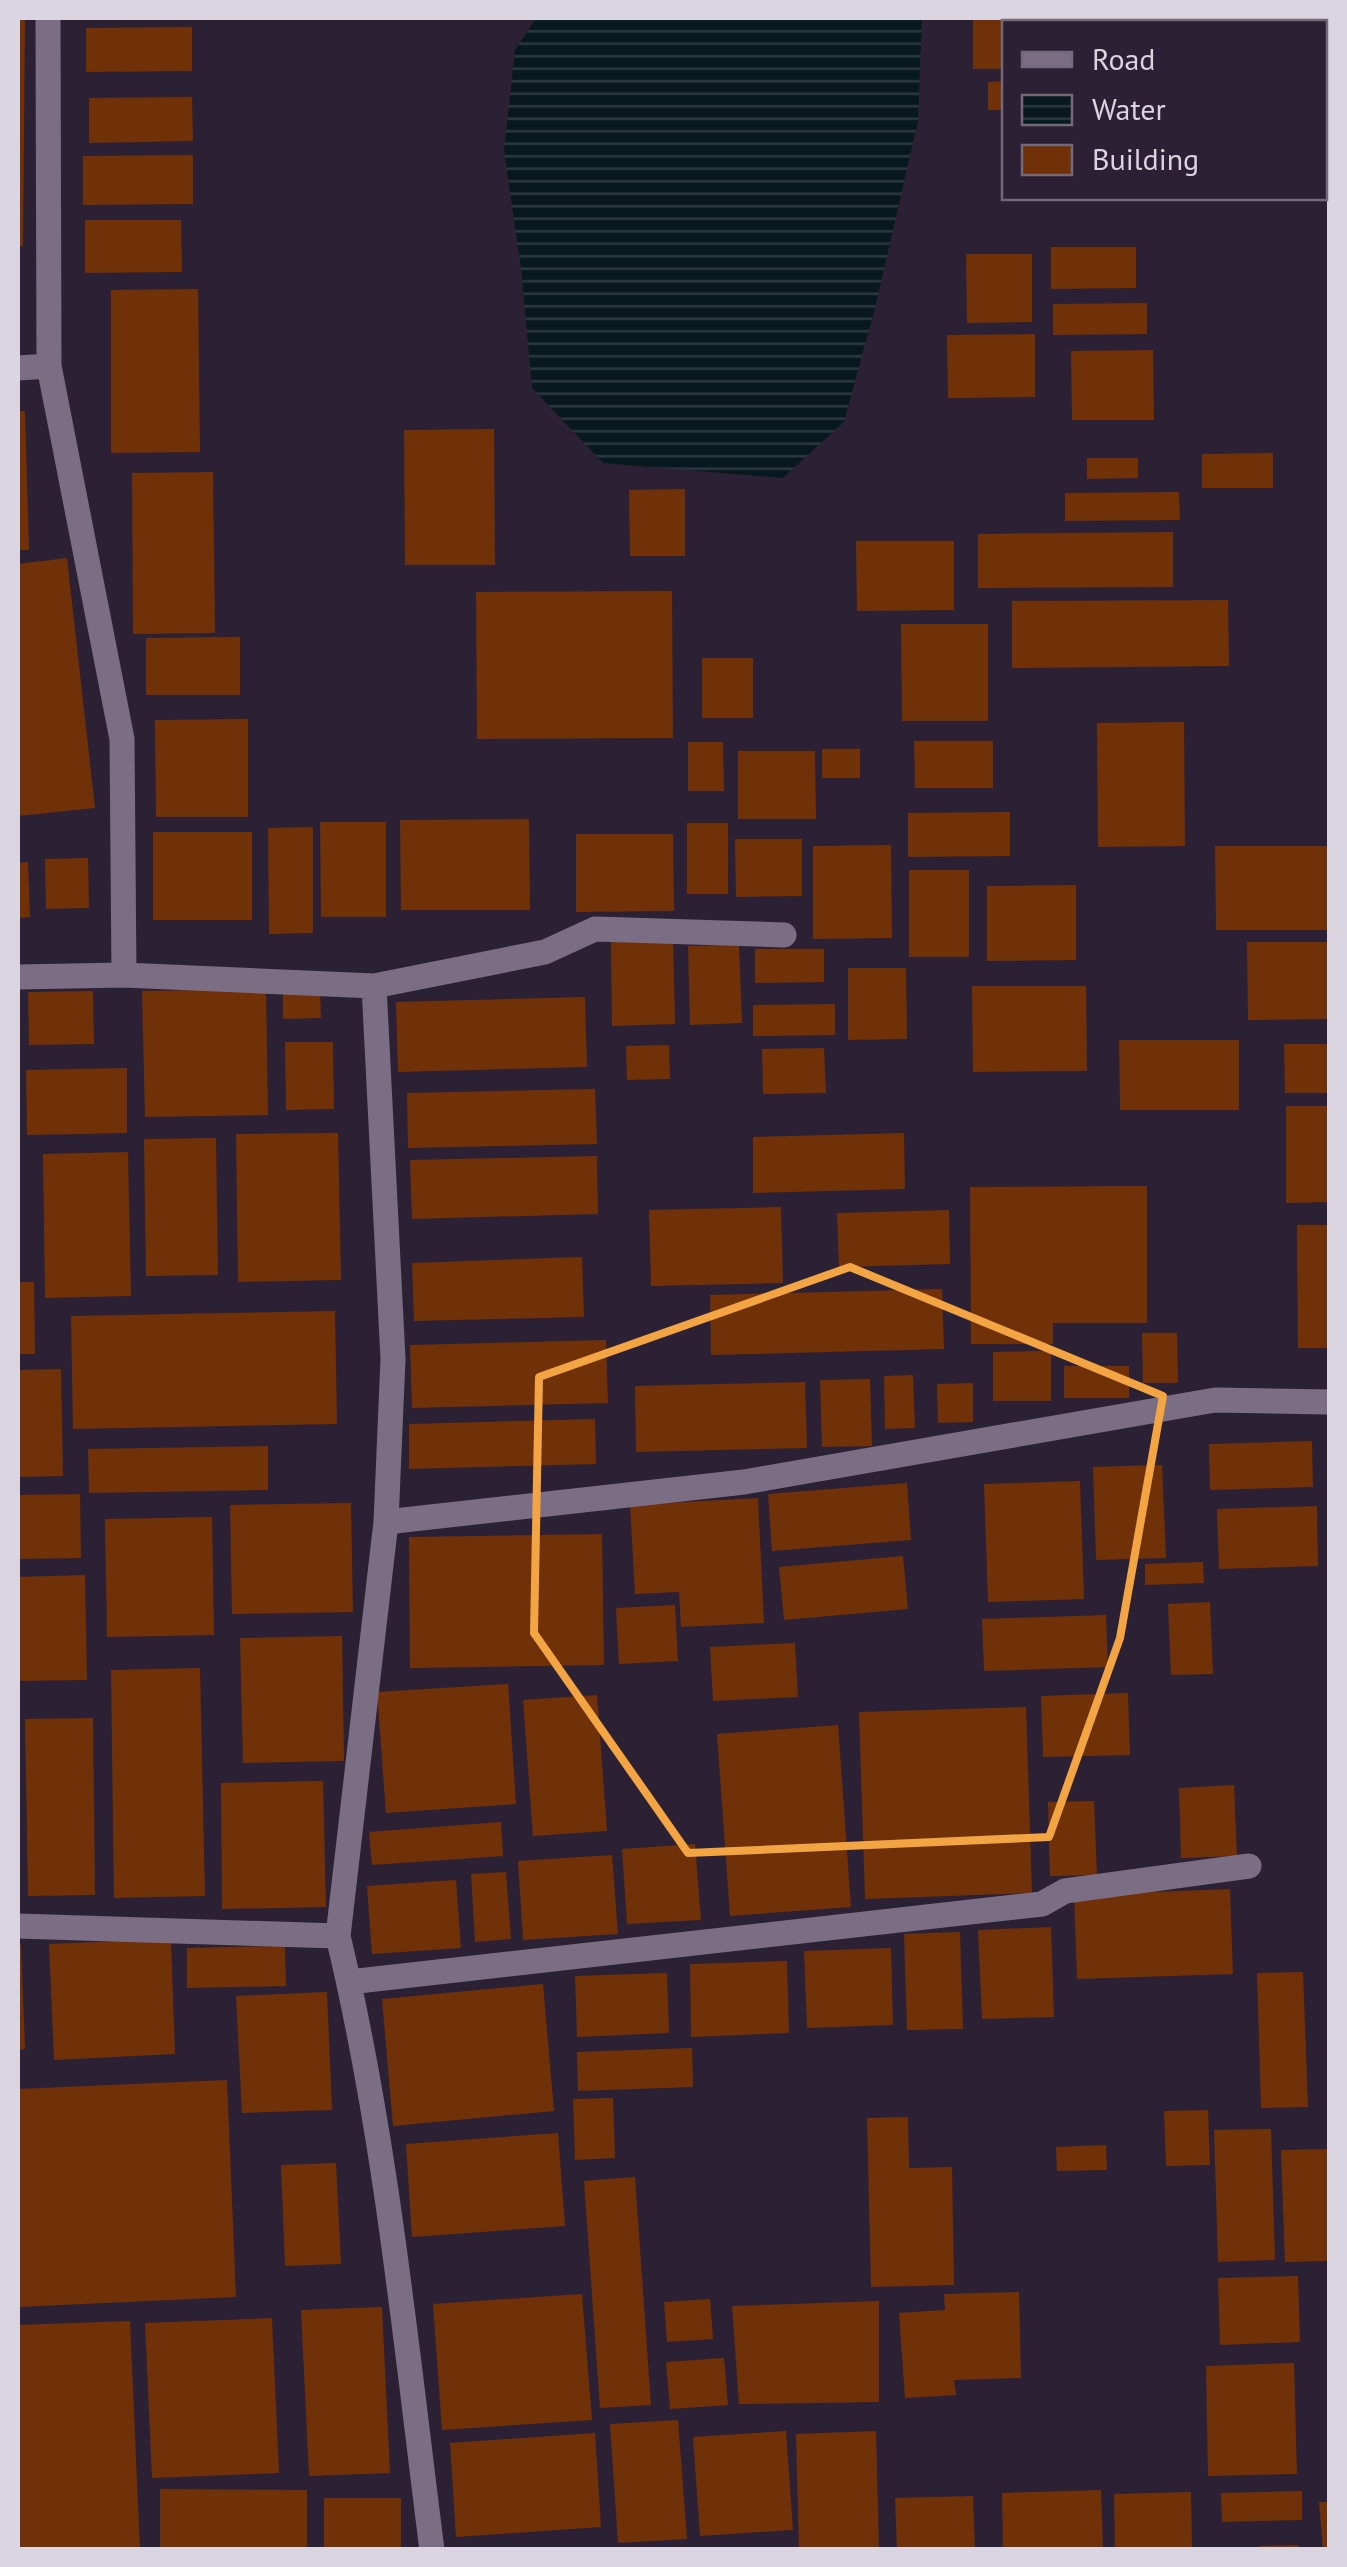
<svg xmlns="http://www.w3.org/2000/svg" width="1347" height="2567" font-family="'PT Sans',sans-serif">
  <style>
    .water { fill: url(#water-rules) }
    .building { fill: #703108 }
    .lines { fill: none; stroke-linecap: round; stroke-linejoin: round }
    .minor { stroke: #7b6e84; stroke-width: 25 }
    .marked { fill: none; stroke: #f3a443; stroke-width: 8; stroke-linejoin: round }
  </style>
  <defs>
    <pattern id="water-rules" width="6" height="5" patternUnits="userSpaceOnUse" patternTransform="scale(2.5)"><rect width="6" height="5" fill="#08181f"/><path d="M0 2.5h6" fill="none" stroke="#2b393f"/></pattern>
  </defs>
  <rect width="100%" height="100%" fill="#2c2134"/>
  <path class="water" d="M536,18H922L918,121L876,304L844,422L783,478L603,463L532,388L521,268L504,151L515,50Z"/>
  <path class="building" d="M18,18H25L23,246H18Z
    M973,18H1026V22H1004V69H973Z
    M192,27V71L86,72V28Z
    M1004,81V110H988V82Z
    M192,97L193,141L89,143V98Z
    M193,155V204L83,205V156Z
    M85,220H181L182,272L85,273Z
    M1051,247H1136V288L1051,289Z
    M966,254H1032V322L967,323Z
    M198,289L200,452L111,453V290Z
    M1147,303V334L1053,335V304Z
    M1035,334V397L948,398L947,335Z
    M1153,350L1154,420H1072L1071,351Z
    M18,411H25L29,550H18Z
    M494,429L495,565H405L404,430Z
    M1273,453V488H1202V454Z
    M1087,458H1138V478L1087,479Z
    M213,472L215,633L133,634L132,473Z
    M685,489V556H630L629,490Z
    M1179,492L1180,520L1065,521V493Z
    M1173,532V587L978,588V534Z
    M856,541H954V610L857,611Z
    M67,558L95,808L18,816V564Z
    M672,591L673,738L477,739L476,592Z
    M1228,600L1229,666L1012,668V601Z
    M901,624H988V721H902Z
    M240,637V695H146V638Z
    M702,658H753V718H702Z
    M248,719V817H156L155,720Z
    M1184,722L1185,846L1098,847L1097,723Z
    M914,741H993V788H915Z
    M688,742H723L724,791H688Z
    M822,749H860V778H822Z
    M738,751H815L816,819H738Z
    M1010,812V856L908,857V813Z
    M529,819L530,910H401L400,820Z
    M320,822H386V917H321Z
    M687,823H728V894H687Z
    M313,827V933L269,934L268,828Z
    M153,832H252V920H153Z
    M576,834H673L674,911L576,912Z
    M735,839H802V896L736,897Z
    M891,845L892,938L813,939V846Z
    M1215,846H1330V930H1216Z
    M88,858L89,908L46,909L45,859Z
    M28,862L30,917L18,918V863Z
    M909,870H969V957H909Z
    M1076,885V960L987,961V886Z
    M673,938L675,1024L612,1026L611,940Z
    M1247,942H1330V1019L1248,1020Z
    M739,945L742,1023L690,1025L688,946Z
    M755,949H824V982L755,983Z
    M848,968H906L907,1039L848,1040Z
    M972,986H1086L1087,1071L973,1072Z
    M266,989L268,1115L145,1117L142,991Z
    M93,991L94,1044L29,1045L28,992Z
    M320,993L321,1018L283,1019V994Z
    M585,997L587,1067L398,1072L396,1002Z
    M835,1004V1035L753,1036V1005Z
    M1119,1040H1239V1110H1120Z
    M285,1042H333L334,1109L286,1110Z
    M1284,1044H1330V1093H1285Z
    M669,1045L670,1079L627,1080L626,1046Z
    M824,1048L826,1093L763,1094L762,1049Z
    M127,1068V1133L27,1135L26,1070Z
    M595,1089L597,1144L408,1148L407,1093Z
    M1286,1106H1330V1202L1286,1203Z
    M338,1133L341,1280L238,1282L236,1134Z
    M904,1133L905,1189L753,1193V1137Z
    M216,1138L218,1275L146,1276L144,1139Z
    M128,1152L131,1296L45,1298L43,1154Z
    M597,1156L598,1214L412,1219L410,1160Z
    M1147,1186V1323H1053V1344H971L970,1187Z
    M781,1207L783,1283L651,1286L649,1210Z
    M949,1210L950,1264L839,1267L837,1213Z
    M1297,1225H1330V1348H1298Z
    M582,1257L584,1317L414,1321L412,1263Z
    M18,1282H34L35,1354H18Z
    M942,1289L944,1349L711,1355L710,1295Z
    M335,1311L337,1424L73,1429L71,1316Z
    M1142,1333H1177L1178,1383H1143Z
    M606,1340L608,1403L412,1408L410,1345Z
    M1051,1351V1401H993V1352Z
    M1064,1366H1129V1398H1064Z
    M61,1369L63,1476L18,1477V1370Z
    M913,1375L915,1428L885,1429L884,1376Z
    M870,1379L872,1446L822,1447L820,1380Z
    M805,1382L807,1448L636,1452L635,1386Z
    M973,1383V1422L938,1423L937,1384Z
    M595,1419L596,1464L409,1469V1424Z
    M1312,1441L1313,1487L1210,1490L1209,1444Z
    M268,1446V1490L89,1493L88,1449Z
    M1162,1465L1166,1558L1096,1560L1093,1467Z
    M1080,1481L1084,1599L988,1602L984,1484Z
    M907,1483L911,1540L772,1551L768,1494Z
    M80,1494L81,1558L18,1559V1495Z
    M758,1498L764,1623L681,1627L679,1592L635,1594L630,1505Z
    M351,1503L353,1612L232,1614L230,1505Z
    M1317,1506L1318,1566L1219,1569L1217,1509Z
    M212,1517L214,1635L107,1637L105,1519Z
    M602,1534L604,1665L410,1668L409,1537Z
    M903,1556L908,1609L784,1620L779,1567Z
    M1203,1562L1204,1583L1145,1585V1564Z
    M85,1575L87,1680L18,1681V1577Z
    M1210,1602L1213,1674L1171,1675L1168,1604Z
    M675,1605L678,1661L619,1664L616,1608Z
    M1106,1615L1108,1667L984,1671L982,1619Z
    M342,1636L344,1761L243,1763L240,1638Z
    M795,1643L798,1697L713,1701L710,1647Z
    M200,1668L205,1896L114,1898L111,1670Z
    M508,1684L516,1804L386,1813L377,1692Z
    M1128,1693L1130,1755L1043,1757L1041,1696Z
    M597,1695L607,1831L533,1836L523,1700Z
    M1026,1707L1032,1893L865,1899L859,1712Z
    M93,1718L95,1895L28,1896L25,1719Z
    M838,1725L851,1907L730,1916L717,1734Z
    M323,1781L326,1907L222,1909L221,1783Z
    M1234,1785L1237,1856L1181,1858L1179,1788Z
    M1094,1801L1097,1875L1050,1876L1048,1802Z
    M501,1822L503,1856L372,1865L369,1832Z
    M695,1844L701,1920L627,1924L622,1849Z
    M612,1855L618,1934L523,1940L518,1861Z
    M506,1872L511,1939L475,1942L471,1874Z
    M456,1880L461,1948L372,1954L367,1886Z
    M1230,1889L1233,1974L1077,1979L1074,1895Z
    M1051,1927L1054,2017L982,2019L978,1930Z
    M960,1932L963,2029L907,2030L904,1934Z
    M171,1939L175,2054L54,2060L49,1944Z
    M18,1944H21L25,2049L18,2050Z
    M285,1946L286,1986L187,1988V1948Z
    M891,1948L893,2025L807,2028L804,1951Z
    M787,1961L789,2033L691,2037L690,1964Z
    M1303,1972L1308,2107L1261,2108L1257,1973Z
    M667,1973L669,2033L577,2037L575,1976Z
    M543,1984L554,2111L393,2126L382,1999Z
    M327,1992L332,2110L242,2113L236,1996Z
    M692,2048L693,2087L578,2091L577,2052Z
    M227,2080L236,2297L18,2307V2089Z
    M613,2098L615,2158L575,2160L573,2099Z
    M1208,2110L1210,2165L1166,2166L1164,2111Z
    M908,2117L909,2168L952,2167L954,2285L871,2287L867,2118Z
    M1271,2129L1275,2260L1218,2262L1214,2130Z
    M558,2133L565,2226L412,2237L406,2144Z
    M1106,2145L1107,2170L1057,2171L1056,2147Z
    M1330,2149V2261L1285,2262L1281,2150Z
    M336,2163L341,2264L285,2266L281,2165Z
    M635,2177L651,2405L600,2408L584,2181Z
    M1298,2276L1300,2342L1220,2345L1218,2278Z
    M1019,2292L1021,2378L954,2380L956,2395L905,2398L899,2313L945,2310L944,2294Z
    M582,2294L592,2420L442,2430L433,2304Z
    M710,2299L713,2339L667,2342L664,2302Z
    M879,2301V2402L739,2404L732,2306Z
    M382,2307L390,2473L309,2476L301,2310Z
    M272,2318L279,2473L152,2478L145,2323Z
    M130,2321L140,2550H18V2325Z
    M724,2358L728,2405L670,2409L666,2362Z
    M1294,2363L1297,2474L1208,2476L1206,2366Z
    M678,2420L687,2539L618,2543L610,2424Z
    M786,2431L793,2530L700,2536L693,2437Z
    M876,2431L879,2550H799L796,2434Z
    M595,2433L601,2527L456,2537L450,2443Z
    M160,2489L307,2490V2550H160Z
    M1101,2490L1103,2550H1003L1002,2493Z
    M1302,2491V2520L1222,2522L1221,2493Z
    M1191,2492L1192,2550H1115L1114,2494Z
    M973,2496L975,2550H897L895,2498Z
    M324,2498H401V2550H324Z
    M1319,2502H1330V2550H1323Z
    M1298,2545V2550H1259V2546Z"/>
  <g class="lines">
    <path class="minor" d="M48,18L49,366L122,739L124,975
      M18,368L49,366
      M18,977L124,975L374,986L545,952L595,929L784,935
      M374,986L393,1359L386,1522L338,1936C386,2136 406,2346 432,2550
      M386,1522L744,1482L1215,1400L1330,1402
      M18,1926L338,1936
      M349,1982L1042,1904L1065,1891L1249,1866"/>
  </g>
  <path class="marked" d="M850,1267L1163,1396L1120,1638L1049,1837L688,1853L534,1633L539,1377Z"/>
  <rect width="1347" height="2567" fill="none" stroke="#dbd4e1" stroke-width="40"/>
  <rect x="1002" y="20" width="325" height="180" fill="#2c2134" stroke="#726979" stroke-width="2.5"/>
  <rect x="1022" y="52" width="50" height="15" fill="#7b6e84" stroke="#726979" stroke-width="2.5"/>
  <text x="1092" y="70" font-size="30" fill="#dbd4e1">Road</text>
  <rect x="1022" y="95" width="50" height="30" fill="url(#water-rules)" stroke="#726979" stroke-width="2.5"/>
  <text x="1092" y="120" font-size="30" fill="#dbd4e1">Water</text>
  <rect x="1022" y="145" width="50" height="30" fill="#703108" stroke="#726979" stroke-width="2.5"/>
  <text x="1092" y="170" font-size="30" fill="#dbd4e1">Building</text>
</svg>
